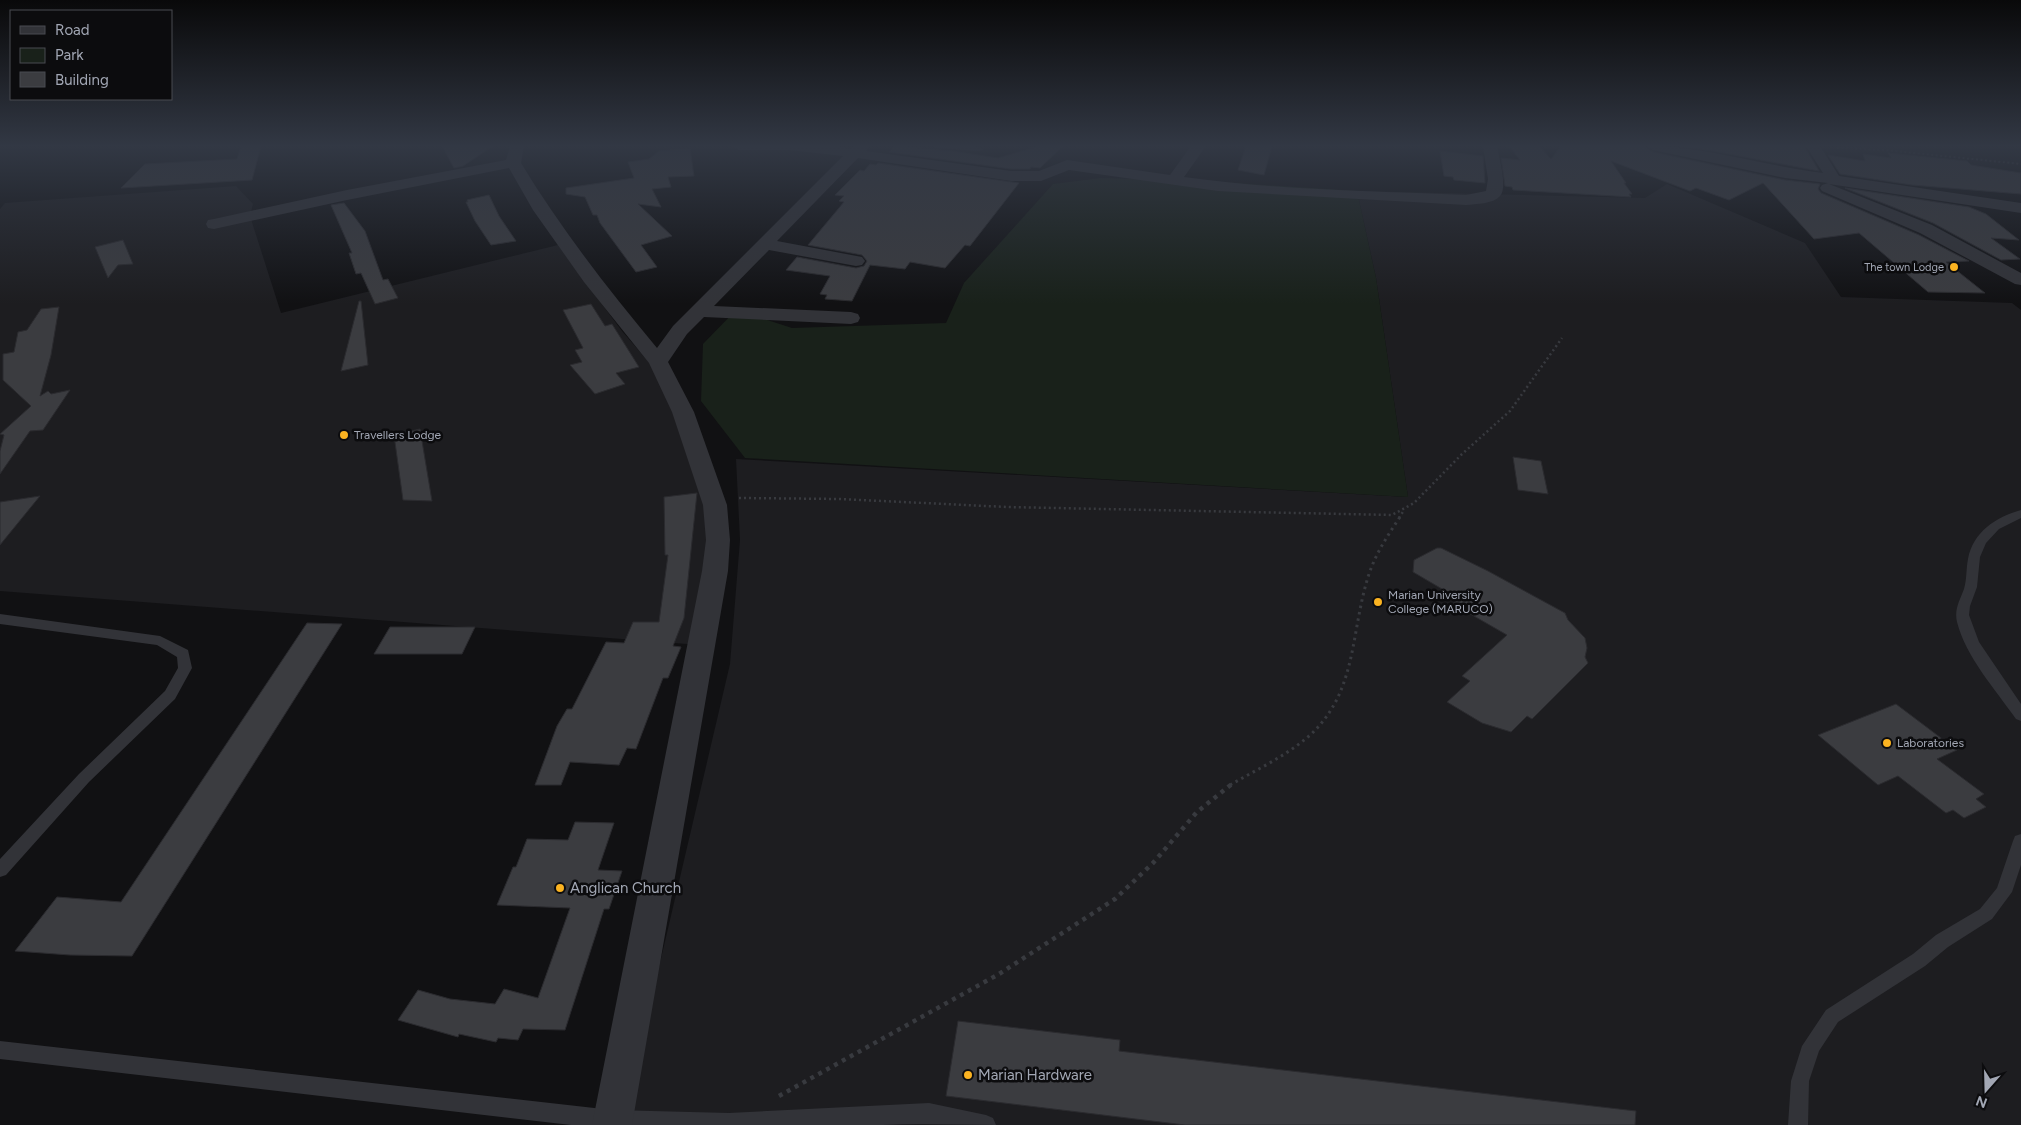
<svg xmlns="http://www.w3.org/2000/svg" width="2021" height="1125" font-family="Figtree,sans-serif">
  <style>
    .built { fill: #1d1d20 }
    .green { fill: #19211a }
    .building { fill: #3b3c40; stroke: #2b2b2f }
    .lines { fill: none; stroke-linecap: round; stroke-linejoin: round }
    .path-far3 { stroke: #383a3f; stroke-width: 2; stroke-dasharray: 2 2.5; stroke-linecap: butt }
    .path-far2 { stroke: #383a3f; stroke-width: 2.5; stroke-dasharray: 2 3; stroke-linecap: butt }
    .path-far1 { stroke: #383a3f; stroke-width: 3; stroke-dasharray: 2.5 4; stroke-linecap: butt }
    .path { stroke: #383a3f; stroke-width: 4.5; stroke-dasharray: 4 5; stroke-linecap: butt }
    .service { fill: #323338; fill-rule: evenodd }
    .minor { fill: #323338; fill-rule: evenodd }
    .poi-dot { fill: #fbb321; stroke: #0c0c0e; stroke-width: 2 }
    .labels { text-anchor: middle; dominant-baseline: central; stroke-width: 5; stroke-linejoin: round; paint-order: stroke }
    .far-poi-label { font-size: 11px; fill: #a2a7b4; stroke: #0c0c0e; text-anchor: end }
    .poi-label { font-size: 12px; fill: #a2a7b4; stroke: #0c0c0e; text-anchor: start }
    .near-poi-label { font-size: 15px; fill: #a2a7b4; stroke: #0c0c0e; text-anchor: start }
  </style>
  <rect width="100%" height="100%" fill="#111113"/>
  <path class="built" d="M1667,184L1805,243L1841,297L2012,303L2021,310V1125H622L730,664L740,540L736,459L1408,497L1376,278L1357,191L1645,198Z
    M236,186L253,204L250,216L281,313L558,245L622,331L660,375L717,494L700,645L0,591V209L5,203Z"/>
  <path class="green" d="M1101,178L1205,181L1357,191L1376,278L1408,497L745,458L701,401L703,344L736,310L792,328L946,323L964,283L1053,184Z"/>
  <path class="building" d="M241,146H261L252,180L121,188L145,164L237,159Z
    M442,146H493L463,166L454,168Z
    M895,146L952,151L998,158L1039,146H1063L1040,168L1031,167L1030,169H1011L889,152Z
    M1246,146H1272L1264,175L1238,170Z
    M1509,146H1539L1551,159L1561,146H1644L1653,152L1785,180L1820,184L1818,189L1821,193L1919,235L1969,261L1946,262L1985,293L1928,292L1859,233L1814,239L1763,183L1729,200L1696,188L1690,191L1611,161L1626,183H1624L1632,194H1629L1631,197L1513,190L1512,187L1505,186L1501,158L1520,160Z
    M1680,146H1804L1819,171L1713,151Z
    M690,148L694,176L668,177L671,187L652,189L661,207L638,204L672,236L641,245L657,267L636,272L600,223L597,215H593L585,197L566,194V188L634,178L628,162L649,159L659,151Z
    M1440,151L1483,156L1485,183L1454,180L1453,177L1444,176Z
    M1888,153L1967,161L1971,165L2021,173V194L1912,185L1840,174L1828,155L1865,161L1863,154L1891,158Z
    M878,163L1019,183L970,246L965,245L945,268L910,262L905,269L870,265L852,301L825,299L827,295L820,294L830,276L786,270L797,257L856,268L864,266L867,261L862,255L808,245L844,202L839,201L844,196L835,195L860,170L864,171L870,164L876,165Z
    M1845,188L1969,207L1986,214L2019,240L1991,238L2020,259L2001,260L1933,223Z
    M489,195L499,216L516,241L491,245L475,221L466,202H468L467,200Z
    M344,203L365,231L383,280L388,279L398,298L375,304L361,273L356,274L349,253H352L331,205Z
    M123,240L133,264L118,265L108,278L95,247Z
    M359,301H361L368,365L341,371Z
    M591,304L605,326L612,324L639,367L616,373L625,384L595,394L570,365L582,362L575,350L583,348L563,310Z
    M59,307L51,355L40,396L48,391L51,394L70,390L43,430L30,431L0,474V451L4,435L0,434L31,406L3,380V354L14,352L18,332L27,330L41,309Z
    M420,429L432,501L403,500L394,435Z
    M1513,457L1541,461L1548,494L1518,490Z
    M697,493L684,618L673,646L681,647L668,678H663L636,749L627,748L619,765L570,762L561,785H535L557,726L567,709H572L606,642L624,643L633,622H659L668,555H665L664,497Z
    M40,496L0,545V502Z
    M1437,548H1441L1488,571L1565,613L1568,620L1585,638L1587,648L1585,657L1588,663L1532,719L1527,716L1511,732L1482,723L1447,702L1470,681L1462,676L1507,635L1453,604L1456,600L1440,591L1442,589L1413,572L1414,560Z
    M307,623L342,624L132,956L70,955L15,951L57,897L121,902Z
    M390,627H475L462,654H374Z
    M1896,704L1957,750L1937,759L1984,794L1976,799L1986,807L1964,818L1953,810L1946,813L1898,776L1878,785L1818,735Z
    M575,822L614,823L598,870L622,871L609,909H604L565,1030L523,1029L518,1040L498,1038L496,1042L459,1034L458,1037L398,1020L418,990L450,999L495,1004L504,989L538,998L570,908L497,905L513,867H516L527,839L568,840Z
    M958,1021L1120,1040L1119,1051L1636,1111L1635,1125H1185L946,1096Z"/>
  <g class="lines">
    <path class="path-far3" d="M1837,148L1885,150L2021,164"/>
    <path class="path-far2" d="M739,498L840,499L1007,507L1392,515L1414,503L1461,455L1510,411L1562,338
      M1399,518L1404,510"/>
    <path class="path-far1" d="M1230,785C1256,770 1286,756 1309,736C1358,692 1350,632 1369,574C1376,553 1388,535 1400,517"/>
    <path class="path" d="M779,1096L999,974L1115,899L1153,863L1197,812L1233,783"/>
    <path class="service" d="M933,146H972L984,149L980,151L936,148Z
      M2021,510V518L1999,529L1986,543L1980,557L1977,587L1970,606L1969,615L1979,642L2021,704V721L2016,719C1995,689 1966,657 1957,622C1954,609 1960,600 1964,589C1967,579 1966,569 1968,559C1973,532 1996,517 2021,510Z
      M0,614L160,636L188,650L192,668L175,699L89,782L6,875L0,877V859L79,774L165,691L178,668L177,657L157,645L0,624Z
      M2021,834V865L2012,892L1992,919L1948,947L1925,966L1838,1022L1819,1051L1809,1081L1808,1125H1788L1791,1081L1802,1046L1826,1010L1913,954L1936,935L1980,909L1997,888L2013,841L2015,836Z
      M0,1041L612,1110L729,1113L929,1103L986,1115L993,1118L996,1125C958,1125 921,1123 883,1125H571L0,1059Z"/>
    <path class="minor" d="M510,146H524L521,163C561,229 608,289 657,348L673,326L843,156L789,150H739L732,146H835L851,149L853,146H869L866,151L1011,171H1039L1067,160L1170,175L1191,146H1206L1184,177C1277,190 1372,191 1466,195L1486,191L1488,179L1483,146H1497C1499,157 1508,188 1500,196C1493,204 1476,204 1466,205L1218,191L1069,170L1041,181H1011L858,158L777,241L862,257L865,261L862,265L856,266L769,250L714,306L851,312L858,314L860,318L858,322L851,324L704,317L687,334L668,362L694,412L727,505L730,540L728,571L632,1125H592L702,571L706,540L703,505L672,412L649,363L584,282L533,210L509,168L347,200L214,229L208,228L206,224L208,220L214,219L347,190L506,160Z
      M1646,146C1705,146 1764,166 1823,173L1806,146H1820L1839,176L2021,203V213L1829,184L1932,225L2021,273V285L2015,284L1920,233L1822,191L1820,188L1822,185L1828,183L1785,178L1653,150Z"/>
  </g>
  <linearGradient id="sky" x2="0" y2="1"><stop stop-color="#09090a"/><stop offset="0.48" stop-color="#323844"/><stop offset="1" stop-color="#323844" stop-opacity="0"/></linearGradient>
  <rect width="2021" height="304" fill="url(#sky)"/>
  <g class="poi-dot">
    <circle cx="1954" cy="267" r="5"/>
    <circle cx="344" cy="435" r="5"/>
    <circle cx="1378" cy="602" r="5"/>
    <circle cx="1887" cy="743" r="5"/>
    <circle cx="560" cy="888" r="5"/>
    <circle cx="968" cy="1075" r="5"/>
  </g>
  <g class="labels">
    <g class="far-poi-label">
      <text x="1944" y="267">The town Lodge</text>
    </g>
    <g class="poi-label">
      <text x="354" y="435">Travellers Lodge</text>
      <text x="1388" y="595">Marian University<tspan x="1388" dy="14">College (MARUCO)</tspan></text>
      <text x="1897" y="743">Laboratories</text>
    </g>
    <g class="near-poi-label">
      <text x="570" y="888">Anglican Church</text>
      <text x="978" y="1075">Marian Hardware</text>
    </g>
  </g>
  <rect x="10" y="10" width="162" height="90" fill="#0c0c0e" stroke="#484a50"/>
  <rect x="20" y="26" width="25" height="8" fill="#323338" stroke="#484a50"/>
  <text x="55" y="35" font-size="15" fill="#a2a7b4">Road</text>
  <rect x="20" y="48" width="25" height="15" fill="#19211a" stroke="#484a50"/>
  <text x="55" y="60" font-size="15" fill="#a2a7b4">Park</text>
  <rect x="20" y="72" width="25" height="15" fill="#3b3c40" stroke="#484a50"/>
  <text x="55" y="85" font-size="15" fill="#a2a7b4">Building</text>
  <g transform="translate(1986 1090) rotate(200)" stroke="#0c0c0e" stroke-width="4" paint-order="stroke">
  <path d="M0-4L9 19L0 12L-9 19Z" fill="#a2a7b4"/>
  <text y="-8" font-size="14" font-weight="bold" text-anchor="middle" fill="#a2a7b4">N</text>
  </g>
</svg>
